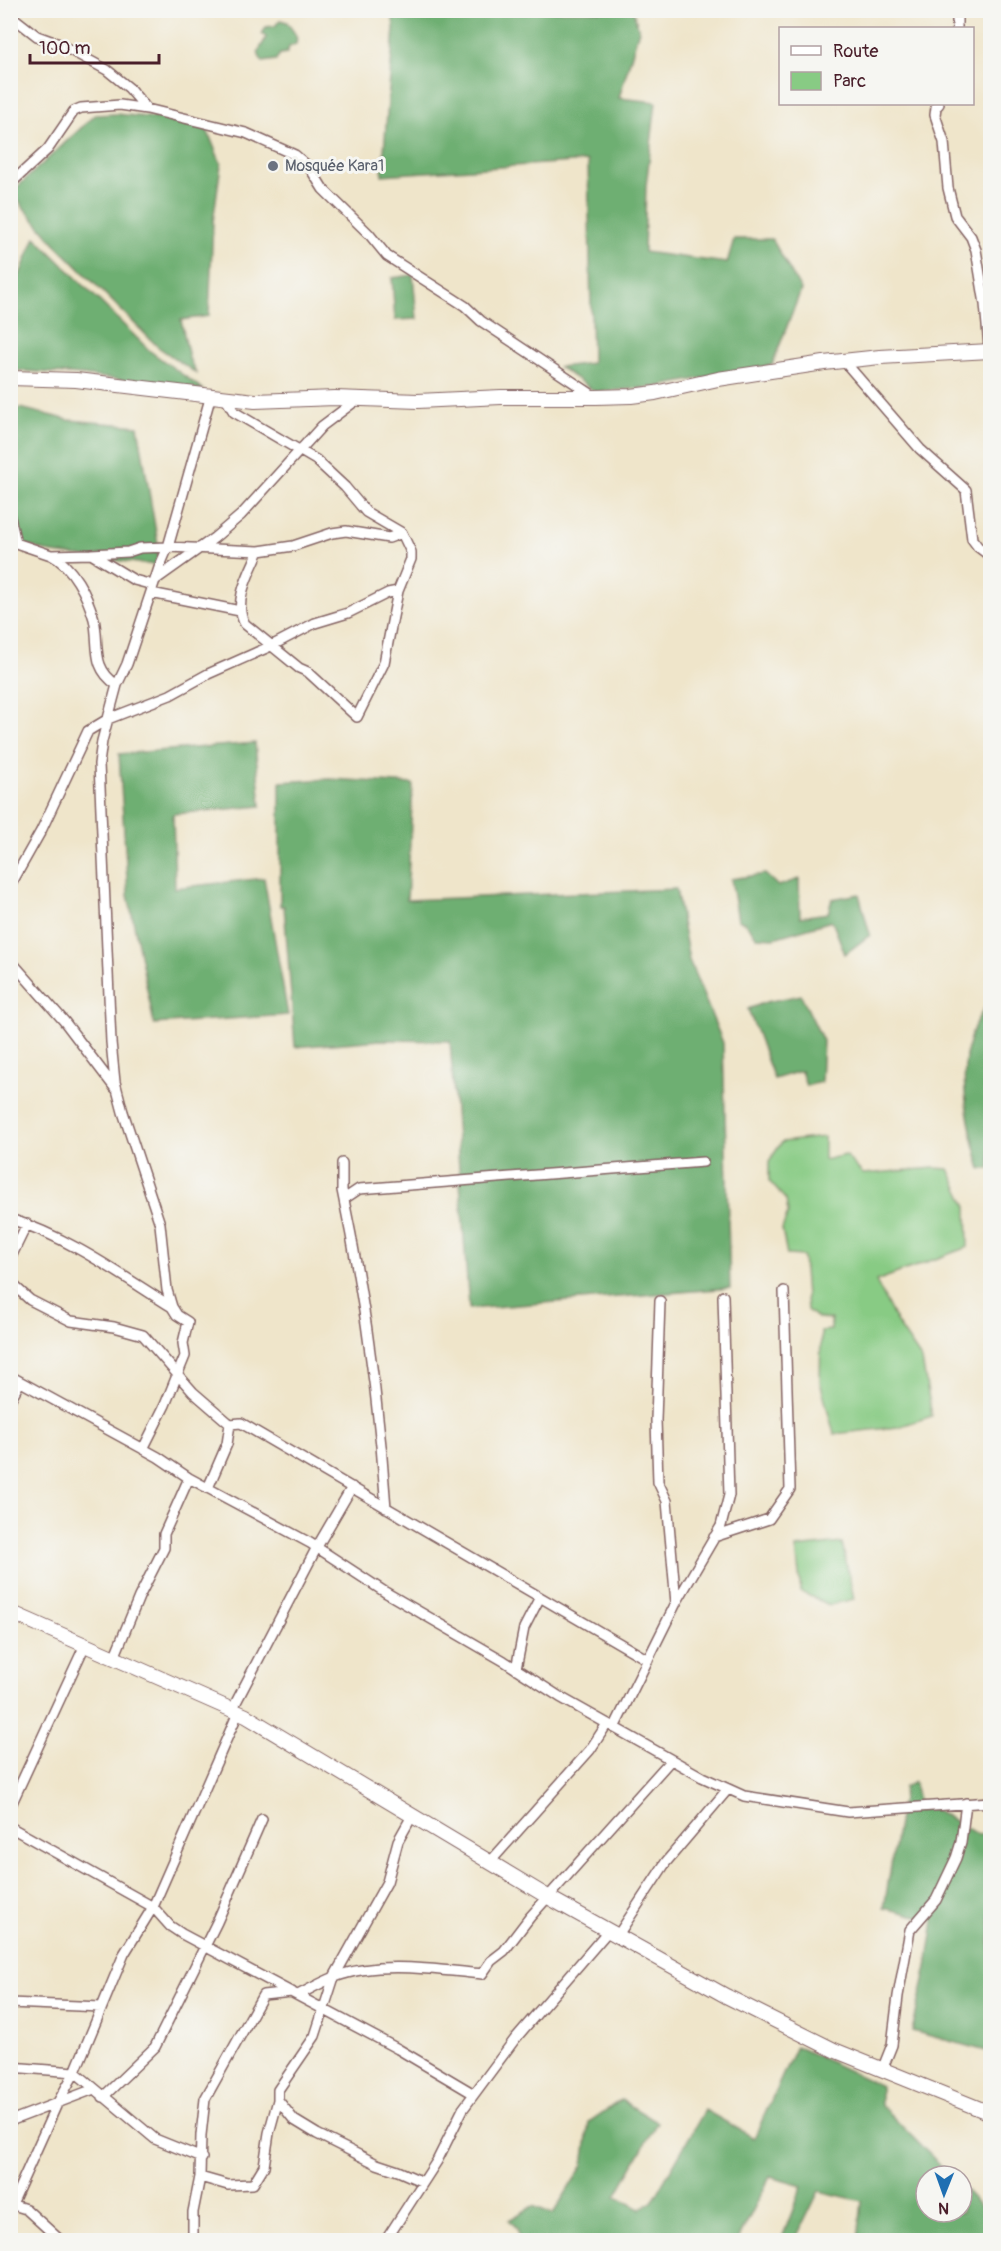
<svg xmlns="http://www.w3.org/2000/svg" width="1001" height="2251" font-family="Pangolin,sans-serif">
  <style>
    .green { fill: #88cb84; stroke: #697558; stroke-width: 1.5 }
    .forest { fill: #6eaf72; stroke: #5c674e; stroke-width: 1.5 }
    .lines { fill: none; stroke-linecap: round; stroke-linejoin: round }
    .street-casing { stroke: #846463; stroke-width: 12 }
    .secondary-casing { stroke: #846463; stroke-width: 16 }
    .street { stroke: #fff; stroke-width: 9 }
    .secondary { stroke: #fff; stroke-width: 14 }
    .worship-dot { fill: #6b7280; stroke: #f6f6f2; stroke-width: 2 }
    .labels { text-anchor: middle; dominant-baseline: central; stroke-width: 6; stroke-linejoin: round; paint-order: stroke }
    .worship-label { font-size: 16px; fill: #5b616d; stroke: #f6f6f2; text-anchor: start }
  </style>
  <rect width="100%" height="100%" fill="#f6f6f2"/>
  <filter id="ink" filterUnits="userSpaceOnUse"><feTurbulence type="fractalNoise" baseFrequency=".0167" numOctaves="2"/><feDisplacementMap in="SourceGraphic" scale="12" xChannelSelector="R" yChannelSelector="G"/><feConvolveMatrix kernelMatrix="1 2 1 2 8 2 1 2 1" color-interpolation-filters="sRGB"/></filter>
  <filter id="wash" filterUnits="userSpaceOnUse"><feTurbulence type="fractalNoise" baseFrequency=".008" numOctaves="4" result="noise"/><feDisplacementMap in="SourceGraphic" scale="24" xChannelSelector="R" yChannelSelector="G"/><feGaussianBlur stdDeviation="1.35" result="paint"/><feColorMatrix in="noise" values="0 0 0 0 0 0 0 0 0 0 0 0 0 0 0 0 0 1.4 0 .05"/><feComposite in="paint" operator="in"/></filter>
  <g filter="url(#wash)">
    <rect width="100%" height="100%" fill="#efe5ca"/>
    <path class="green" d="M824,1137V1160L845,1155L863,1174L934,1168L949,1169L967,1207L968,1247L876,1281L897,1323L922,1360L932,1416L898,1427L834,1434L820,1382L821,1331L831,1330V1319L817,1318L807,1310L803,1256L787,1255L782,1229L788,1213L786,1200L769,1181V1161L782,1142Z
      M842,1543L854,1599L829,1605L801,1592L796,1548Z"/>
    <path class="forest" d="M392,11H633L639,30L619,98L656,102L646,186L644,252L727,263L734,239H772L801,290L772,365L655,387L596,392L559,367L592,363L588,161L382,175L394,28Z
      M280,20L287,22C291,30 299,34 296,44L289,47L287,53L280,54L276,60L263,62C253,49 262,50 266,37L262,34L266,27L275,26Z
      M116,114L196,122L208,132L221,164L213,222L209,316L181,320L189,358L196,373L158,347L59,248L23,207L13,191L95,115Z
      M35,237L150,351L204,390L82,375L11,370L10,299Z
      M413,275L417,319L395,320L392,278Z
      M20,408L69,420L138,426L159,550L155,565L52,553L13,541L10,528V412Z
      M255,743L261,806L173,814L175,888L264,878L288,1015L154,1024L128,895L119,754Z
      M330,779L413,784L407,900L676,889L689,960L723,1043L730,1288L469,1309L450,1041L381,1040L295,1047L284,906H280V782Z
      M765,874L778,886L799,879L800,917L828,913L832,899L859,894L870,935L845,954L832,921L774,938L757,937L745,923L738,920L731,879Z
      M801,995L823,1041L821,1082L806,1086L801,1071L774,1079L748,1009L766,1002Z
      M990,1001V1169H981C965,1115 950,1049 990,1001Z
      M914,1782L919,1807H931L978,1835L990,1832V2052L912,2031L927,1967L934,1920L884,1908L904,1787Z
      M796,2046L881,2086V2105L951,2176H926V2212H962V2187L990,2216V2240H882L876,2239V2240H858L862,2201L819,2191L795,2240H782V2238L802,2186L770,2177L738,2240H519L517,2228L509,2220L533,2206L553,2214L583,2165L589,2122L621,2100L657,2122L616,2196L640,2209L652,2202L705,2110L754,2138Z"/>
  </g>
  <g filter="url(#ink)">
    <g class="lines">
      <g class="street-casing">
        <path id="street" d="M957,10V28
          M10,15L37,36L59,44L107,70L129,88L147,109
          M939,104L936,107L935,115L944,142L948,188L955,216L971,237L976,250L985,304L990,358
          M10,184L48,149L74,111L81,108L120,105L147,109L246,133L295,155L310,168L323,189L369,234L387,256L465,306L481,321L594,396
          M844,361L920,449L966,490L972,539L978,547L990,556
          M10,517L16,543
          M10,541L51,555L91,554L134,580L153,585
          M259,551C250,572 232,602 245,624L299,668L308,672L357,717L384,663L398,591
          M91,554L128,552L140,548L168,547L259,551L293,546L332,533L346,531L389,538L402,533
          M51,555C73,566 87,595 94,619C100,645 90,667 117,685
          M155,580L214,538L241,515L322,426L358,399
          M151,593L240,611
          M10,886L41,831L88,731L108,719L170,695L208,674L271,646L315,623L348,613L388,593L398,591L411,559V552L402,533L366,512L345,487L316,460L234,412L224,396
          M10,960L64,1021L115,1088
          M342,1163V1190C364,1295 379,1401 386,1508
          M344,1199L359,1189L703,1162
          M10,1219C69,1237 121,1275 172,1307
          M10,1259L27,1224
          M10,1282L30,1300L71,1321L114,1327L143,1335L193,1392L230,1424L227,1444L208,1488
          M10,1376L158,1457L189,1478L310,1543L385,1592L504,1661L560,1697L702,1777L744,1796L848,1812L990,1802
          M10,1400L20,1382
          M230,1424L241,1423L648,1660
          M143,1449L165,1405L185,1356L183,1343L188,1322L177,1315L172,1307L167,1290L160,1224L123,1112L115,1082L111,1042L99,764L102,741L117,685L127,664L159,568L168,547L211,395
          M714,1537L769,1519L790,1489L784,1291
          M676,1603L721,1526L729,1495L723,1296
          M114,1658L139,1597L164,1548V1534L189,1478
          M516,1669L524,1628L540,1597
          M232,1710L317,1547L352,1487
          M614,1728L676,1603L667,1501L658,1482L656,1420L660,1301
          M10,1807L85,1645
          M10,1827L153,1907L170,1926L182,1934L398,2049L474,2094
          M490,1862L590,1750L607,1724
          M618,1935L666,1862L728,1789
          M298,1995C310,1989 322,1982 335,1977C377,1960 439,1970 482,1974L491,1961L504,1951L530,1917L670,1761
          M10,2003L101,2007
          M10,2067L75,2072L155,2139L202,2158
          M882,2070L892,2045L898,1996L910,1930L936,1900L956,1858L961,1842L966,1803
          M103,2097L155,2047L217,1922L262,1819
          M278,2100L294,2120L317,2134L377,2164L398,2171L423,2182
          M10,2121L94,2089
          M200,2177L228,2185L253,2184L264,2166L269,2133L278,2100V2090L315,2036L334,1977L387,1882L398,1841L412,1816
          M10,2204L26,2209L60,2240
          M12,2204L57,2104L75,2072L124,1954L153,1907L238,1713
          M193,2240V2212L200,2177L201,2135L205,2099L263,1995L292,1992
          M386,2240L437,2161L463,2109L515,2039L609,1930"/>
      </g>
      <g class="secondary-casing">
        <path id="secondary" d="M10,378L76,380L255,401L335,398L418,401L501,397H596L631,396L655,393L718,379L824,363L880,357L990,351
          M10,1612L246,1716L548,1897L726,1996L834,2050L990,2113"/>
      </g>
      <use href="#street" class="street"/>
      <use href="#secondary" class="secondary"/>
    </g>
  </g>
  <circle class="worship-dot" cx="273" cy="166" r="6"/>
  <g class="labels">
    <g class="worship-label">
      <text x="285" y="166">Mosquée Kara1</text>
    </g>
  </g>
  <rect width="1001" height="2251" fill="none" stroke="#f6f6f2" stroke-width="36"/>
  <rect x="779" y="27" width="195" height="78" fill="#f6f6f2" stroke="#b1a0a2" stroke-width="1.5"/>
  <rect x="791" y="46" width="30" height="9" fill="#ffffff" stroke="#b1a0a2" stroke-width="1.5"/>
  <text x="833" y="57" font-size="18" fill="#4a1f2b">Route</text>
  <rect x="791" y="72" width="30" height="18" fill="#88cb84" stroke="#b1a0a2" stroke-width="1.5"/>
  <text x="833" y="87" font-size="18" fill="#4a1f2b">Parc</text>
  <g transform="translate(944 2194) rotate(181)"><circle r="28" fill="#f6f6f2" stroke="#b1a0a2" stroke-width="1.5"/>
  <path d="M0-4.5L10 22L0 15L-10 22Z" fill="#1f6fb2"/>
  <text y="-9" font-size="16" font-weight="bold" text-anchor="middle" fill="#4a1f2b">N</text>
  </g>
  <path d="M30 54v9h129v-9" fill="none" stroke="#4a1f2b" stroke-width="3"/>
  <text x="39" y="54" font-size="18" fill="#4a1f2b" stroke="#f6f6f2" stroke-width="4.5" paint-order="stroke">100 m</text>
</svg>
